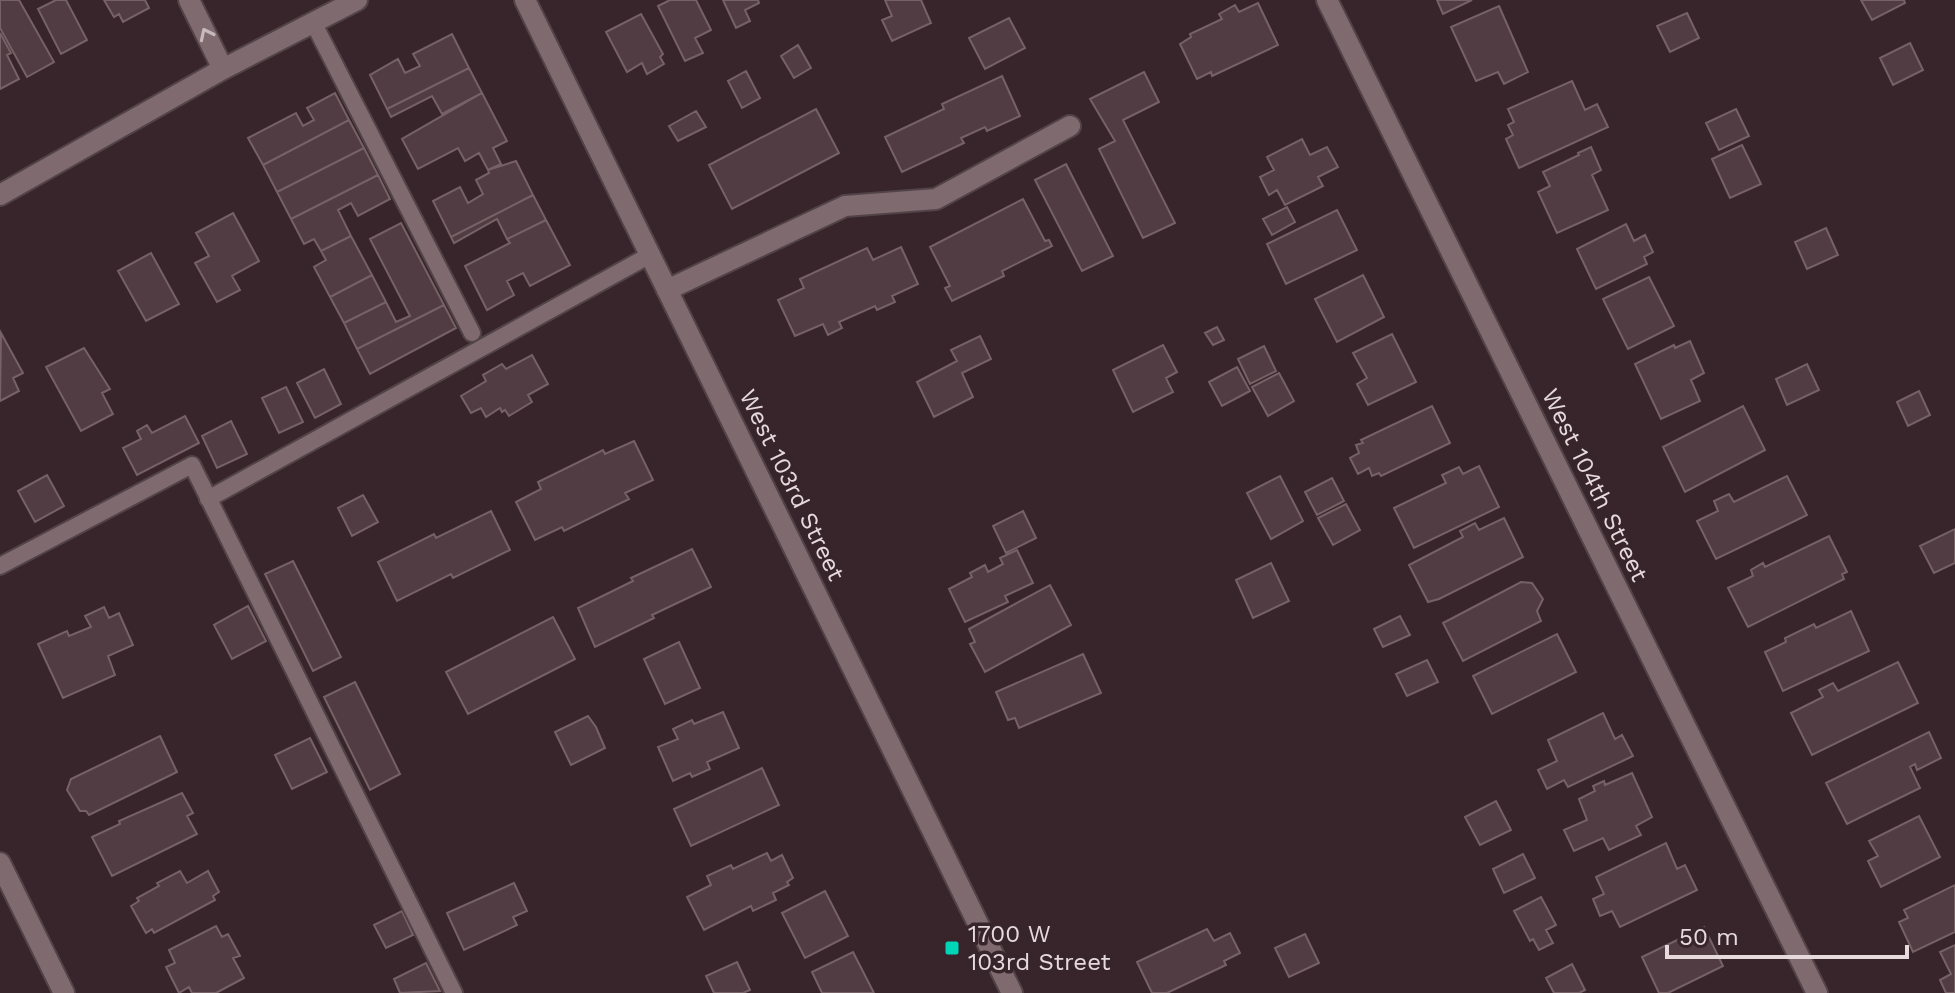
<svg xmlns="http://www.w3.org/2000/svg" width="1955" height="993" font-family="'Work Sans',sans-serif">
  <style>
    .building { fill: #503c42; stroke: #766167; stroke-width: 2 }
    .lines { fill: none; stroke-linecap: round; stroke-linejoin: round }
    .lane-casing { stroke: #524348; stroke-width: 20 }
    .street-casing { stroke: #524348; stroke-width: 24 }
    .secondary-casing { stroke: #524348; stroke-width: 24 }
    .lane { stroke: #7f6a70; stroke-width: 16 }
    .street { stroke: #7f6a70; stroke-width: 20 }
    .secondary { stroke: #7f6a70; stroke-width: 20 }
    .oneway { stroke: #c7b8bc }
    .poi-dot { fill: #00d5b7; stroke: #37252b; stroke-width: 3 }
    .labels { text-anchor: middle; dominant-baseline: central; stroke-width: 7; stroke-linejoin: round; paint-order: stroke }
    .street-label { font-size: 24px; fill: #e6dadd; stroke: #37252b }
    .poi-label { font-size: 24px; fill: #e6dadd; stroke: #37252b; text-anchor: start }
  </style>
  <rect width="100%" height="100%" fill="#37252b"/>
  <path class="building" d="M0,0H19L54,62L27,77L0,28Z
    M56,0H66L87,40L61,54L38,9Z
    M104,0H145L149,8L123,22L119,14L114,17Z
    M670,0H696L711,30L695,38L703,53L685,61L658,6Z
    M723,0H758L759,3L745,10L750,21L736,28Z
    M885,0H921L931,23L892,41L882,20L892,16Z
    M1437,0H1472L1443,14Z
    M1861,0H1904L1905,3L1872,20Z
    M1258,3L1278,45L1212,76L1211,72L1197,79L1180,44L1191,37L1190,34L1222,19L1219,14L1235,5L1239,12Z
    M1499,6L1528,72L1504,84L1498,72L1476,81L1451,27Z
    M1687,13L1699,38L1670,52L1657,26Z
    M641,14L663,54L660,57L664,64L647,74L642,63L627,72L606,32Z
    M1009,18L1025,48L985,69L969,38Z
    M0,33L11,53L7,55L19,79L0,89Z
    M452,34L469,68L387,109L370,75L398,59L405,73L420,66L413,54Z
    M1910,43L1923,70L1893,85L1880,58Z
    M798,45L811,68L794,78L781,56Z
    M469,68L482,93L442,114L432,96L391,117L387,109Z
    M746,71L760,98L742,108L728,81Z
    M1144,72L1159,102L1123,120L1175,223L1143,238L1099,149L1115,141L1090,99Z
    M1002,76L1020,116L987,131L985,127L961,138L964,143L902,172L885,137L944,109L942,104Z
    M1572,81L1585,110L1597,104L1608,127L1519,168L1506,139L1513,135L1508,125L1514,122L1508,109Z
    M335,93L349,120L263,165L248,138L296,113L303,126L314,120L307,108Z
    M482,93L507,141L493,148L501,164L488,170L479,153L465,161L458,148L418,169L402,139Z
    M816,109L839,153L732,209L709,165Z
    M1736,109L1749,136L1719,150L1706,123Z
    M696,111L706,127L678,141L669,126Z
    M349,120L364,148L277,192L263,165Z
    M1302,139L1310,155L1327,147L1338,167L1318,177L1323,186L1285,205L1277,190L1269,195L1260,177L1274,170L1267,157Z
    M1742,145L1761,184L1730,198L1712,159Z
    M1591,147L1601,170L1592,175L1608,210L1557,233L1538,192L1550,186L1543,172L1579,155L1578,153Z
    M364,148L378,175L291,219L277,192Z
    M516,161L533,195L451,237L433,201L460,187L468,203L483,194L476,180L489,173L488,170Z
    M1066,164L1113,256L1082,271L1035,180Z
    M378,175L390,199L358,216L351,203L338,210L351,236L321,251L314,239L304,244L291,219Z
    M533,195L546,220L507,239L497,219L454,243L451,237Z
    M1023,199L1045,241L1049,240L1052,246L1002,271L1004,276L952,301L945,288L950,286L930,247Z
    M1287,207L1295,222L1272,235L1263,219Z
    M1337,210L1357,250L1286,284L1267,244Z
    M233,213L259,261L232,276L240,290L217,302L195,263L209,256L196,233Z
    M546,220L570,265L530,286L523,273L507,281L514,295L487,310L465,266L510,243L507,239Z
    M401,223L444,305L357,349L344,323L386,302L396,322L410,316L370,239Z
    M1626,224L1634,241L1645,235L1653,252L1644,257L1647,264L1596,289L1577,249Z
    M1826,228L1838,255L1807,269L1795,242Z
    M351,236L372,275L330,297L314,267L326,260L321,251Z
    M901,247L918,284L892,296L895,302L877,310L875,306L839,322L842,328L828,335L823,324L795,336L778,300L804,288L800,279L867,248L873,260Z
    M151,253L179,304L146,321L118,271Z
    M372,275L386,302L344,323L330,297Z
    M1363,275L1384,317L1337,342L1315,299Z
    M1649,277L1674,326L1628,349L1603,299Z
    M444,305L456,328L370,374L357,349Z
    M1217,327L1224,340L1213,345L1205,333Z
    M1,333L23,373L13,378L19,391L0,401Z
    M1392,334L1416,382L1368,405L1357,384L1367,378L1353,353Z
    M980,336L991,359L962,373L973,397L934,417L917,382L957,361L951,350Z
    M1690,341L1704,373L1691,380L1700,401L1661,419L1635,364L1674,345L1675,348Z
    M1163,345L1177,372L1166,378L1173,392L1133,412L1113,370Z
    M1264,346L1276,371L1250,384L1238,359Z
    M84,348L110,389L102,393L113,414L81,431L46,367Z
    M532,355L548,384L528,395L532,402L509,416L505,410L502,412L500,408L486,417L481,408L471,413L461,396L486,381L483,375L502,364L506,369Z
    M1807,364L1819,390L1787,405L1776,379Z
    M1237,367L1250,391L1222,406L1209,382Z
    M324,369L341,404L315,418L297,383Z
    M1279,373L1294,401L1268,416L1252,387Z
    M286,387L303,422L279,433L262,398Z
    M1919,391L1930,415L1908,426L1897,402Z
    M1432,406L1450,443L1381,476L1379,473L1372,476L1369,468L1358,474L1350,458L1359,453L1356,445L1363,443L1361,440Z
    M1743,406L1765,450L1685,492L1663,447Z
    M185,416L199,443L137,475L123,448L141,439L137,431L147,425L152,433Z
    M231,421L247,454L217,468L202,436Z
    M634,441L653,480L625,493L629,499L564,531L562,527L535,540L516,502L541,489L538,482L603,450L605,454Z
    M1479,466L1499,507L1414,548L1394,508L1446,483L1442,475L1459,467L1463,474Z
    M47,475L64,506L35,522L18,491Z
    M1280,476L1303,521L1271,539L1247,493Z
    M1787,476L1807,515L1716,559L1697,521L1718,511L1714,501L1729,494L1734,502Z
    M1332,478L1344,501L1317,515L1305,492Z
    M363,495L378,522L352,536L338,508Z
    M1346,504L1360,530L1333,545L1318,518Z
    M491,511L510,550L453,578L451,574L397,601L378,562L434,534L436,538Z
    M1023,511L1036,538L1006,553L993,526Z
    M1504,518L1523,557L1439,599L1428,602L1409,565L1463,537L1460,531L1475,523L1479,530Z
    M1955,529V563L1934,573L1920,546Z
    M1829,536L1847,572L1842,574L1844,579L1748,627L1728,588L1753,576L1751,570L1763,563L1765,567Z
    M692,549L711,587L652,615L654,618L595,647L578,608L633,581L631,578Z
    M1017,550L1033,583L1005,596L1008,602L965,622L949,589L972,577L970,573L985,565L988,572L1003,564L1000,558Z
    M293,561L341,657L313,671L265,574Z
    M1271,563L1289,601L1253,618L1236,580Z
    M1521,582L1532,583L1543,599L1537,611L1541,621L1463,661L1443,623Z
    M1050,585L1071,625L985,672L970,644L975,642L969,629Z
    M248,606L266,641L232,659L214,625Z
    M104,607L109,618L119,613L133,645L108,656L115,675L63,698L38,644L67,631L69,636L91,627L85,616Z
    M1851,611L1869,651L1783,691L1765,652L1786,642L1785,638L1814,624L1816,628Z
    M1400,616L1410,635L1383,647L1374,629Z
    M553,617L575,659L468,714L446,672Z
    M1557,634L1576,672L1492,714L1473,676Z
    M679,642L700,688L665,704L644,659Z
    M1083,654L1101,693L1019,728L1015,718L1008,720L996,692Z
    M1427,660L1438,682L1407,696L1396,674Z
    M1898,662L1918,703L1812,755L1791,713L1823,697L1819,690L1833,683L1838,691Z
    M355,682L400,774L370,790L324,697Z
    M723,712L739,748L707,762L710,769L692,777L690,773L673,781L658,747L678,739L673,729L692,720L694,724Z
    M1603,713L1615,739L1622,735L1633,756L1568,787L1564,780L1547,789L1538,770L1557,761L1548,740Z
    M588,716L596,727L605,748L571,765L555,732Z
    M1929,732L1941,758L1917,770L1915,764L1910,767L1920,788L1847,824L1826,783Z
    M160,736L177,772L89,815L86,811H80L67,790L71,779Z
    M310,738L327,772L292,789L275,755Z
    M762,768L779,805L691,846L674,809Z
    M1632,773L1652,817L1636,826L1641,835L1609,850L1603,838L1574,851L1564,830L1587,820L1579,799L1595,791L1593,786L1604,781L1605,785Z
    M182,793L193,813L187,816L197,834L112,876L92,837L120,824L119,821Z
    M1496,801L1511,830L1480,845L1465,817Z
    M1919,816L1940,857L1881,887L1868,861L1878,856L1869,841Z
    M1666,843L1677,869L1685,865L1697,890L1620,927L1612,911L1600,916L1593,899L1604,894L1596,877Z
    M767,853L771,861L782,855L793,878L787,882L789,885L773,893L776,900L753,911L751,906L704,930L687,897L711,885L707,876L731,865L733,869Z
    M1523,854L1535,878L1504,893L1493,869Z
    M180,871L187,883L208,871L219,892L213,896L215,900L154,933L152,929L146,933L131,906L139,901L137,898L159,886L157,883Z
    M514,883L527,911L513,917L517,925L464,950L447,913Z
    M1955,885V932L1913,952L1899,922L1908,918L1904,910Z
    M825,891L848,936L805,958L782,913Z
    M1541,897L1556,925L1546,930L1553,943L1539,950L1533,939L1530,941L1514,911Z
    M402,911L413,935L386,948L374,925Z
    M216,926L222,937L228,934L240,956L233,958L244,978L216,993H192L189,987L179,993L166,967L175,963L169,950Z
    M1704,927L1723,966L1668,993H1659L1642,957Z
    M1207,929L1214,941L1230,933L1240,953L1224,961L1226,965L1167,993H1152L1137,962Z
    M1305,934L1319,963L1289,977L1275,948Z
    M1955,945V993H1946L1940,980L1951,974L1940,952Z
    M853,952L874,993H822L812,972Z
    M737,962L750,990L743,993H714L706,976Z
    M426,963L440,991L400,993L394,979Z
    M1572,964L1585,990L1579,993H1554L1546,978Z"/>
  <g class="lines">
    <g class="lane-casing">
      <path id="lane" d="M313,22L472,333
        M208,499L650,255
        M0,566L192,465L454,993"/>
    </g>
    <g class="street-casing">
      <path id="street" d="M189,0L223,69
        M1327,0L1817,993
        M0,195L223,69L357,0
        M667,290L845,206L936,199L1070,126
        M0,863L64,993"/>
    </g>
    <g class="secondary-casing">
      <path id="secondary" d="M525,0L1012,993"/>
    </g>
    <use href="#lane" class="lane"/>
    <use href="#street" class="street"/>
    <use href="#secondary" class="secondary"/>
  </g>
  <defs><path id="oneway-chevron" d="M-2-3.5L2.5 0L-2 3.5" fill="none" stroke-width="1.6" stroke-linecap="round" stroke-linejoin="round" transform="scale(2)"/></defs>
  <use class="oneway" href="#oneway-chevron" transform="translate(206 34) rotate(-116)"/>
  <rect class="poi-dot" x="944" y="940" width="16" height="16" rx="4"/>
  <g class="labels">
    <g class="street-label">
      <text transform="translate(792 485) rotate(64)">West 103rd Street</text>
      <text transform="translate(1595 485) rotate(64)">West 104th Street</text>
    </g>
    <g class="poi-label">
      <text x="968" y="934">1700 W<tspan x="968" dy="28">103rd Street</tspan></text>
    </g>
  </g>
  <path d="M1667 945v12h240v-12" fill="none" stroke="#e6dadd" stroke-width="4"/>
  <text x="1679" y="945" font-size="24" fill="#e6dadd" stroke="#37252b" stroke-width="6" paint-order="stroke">50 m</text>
</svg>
